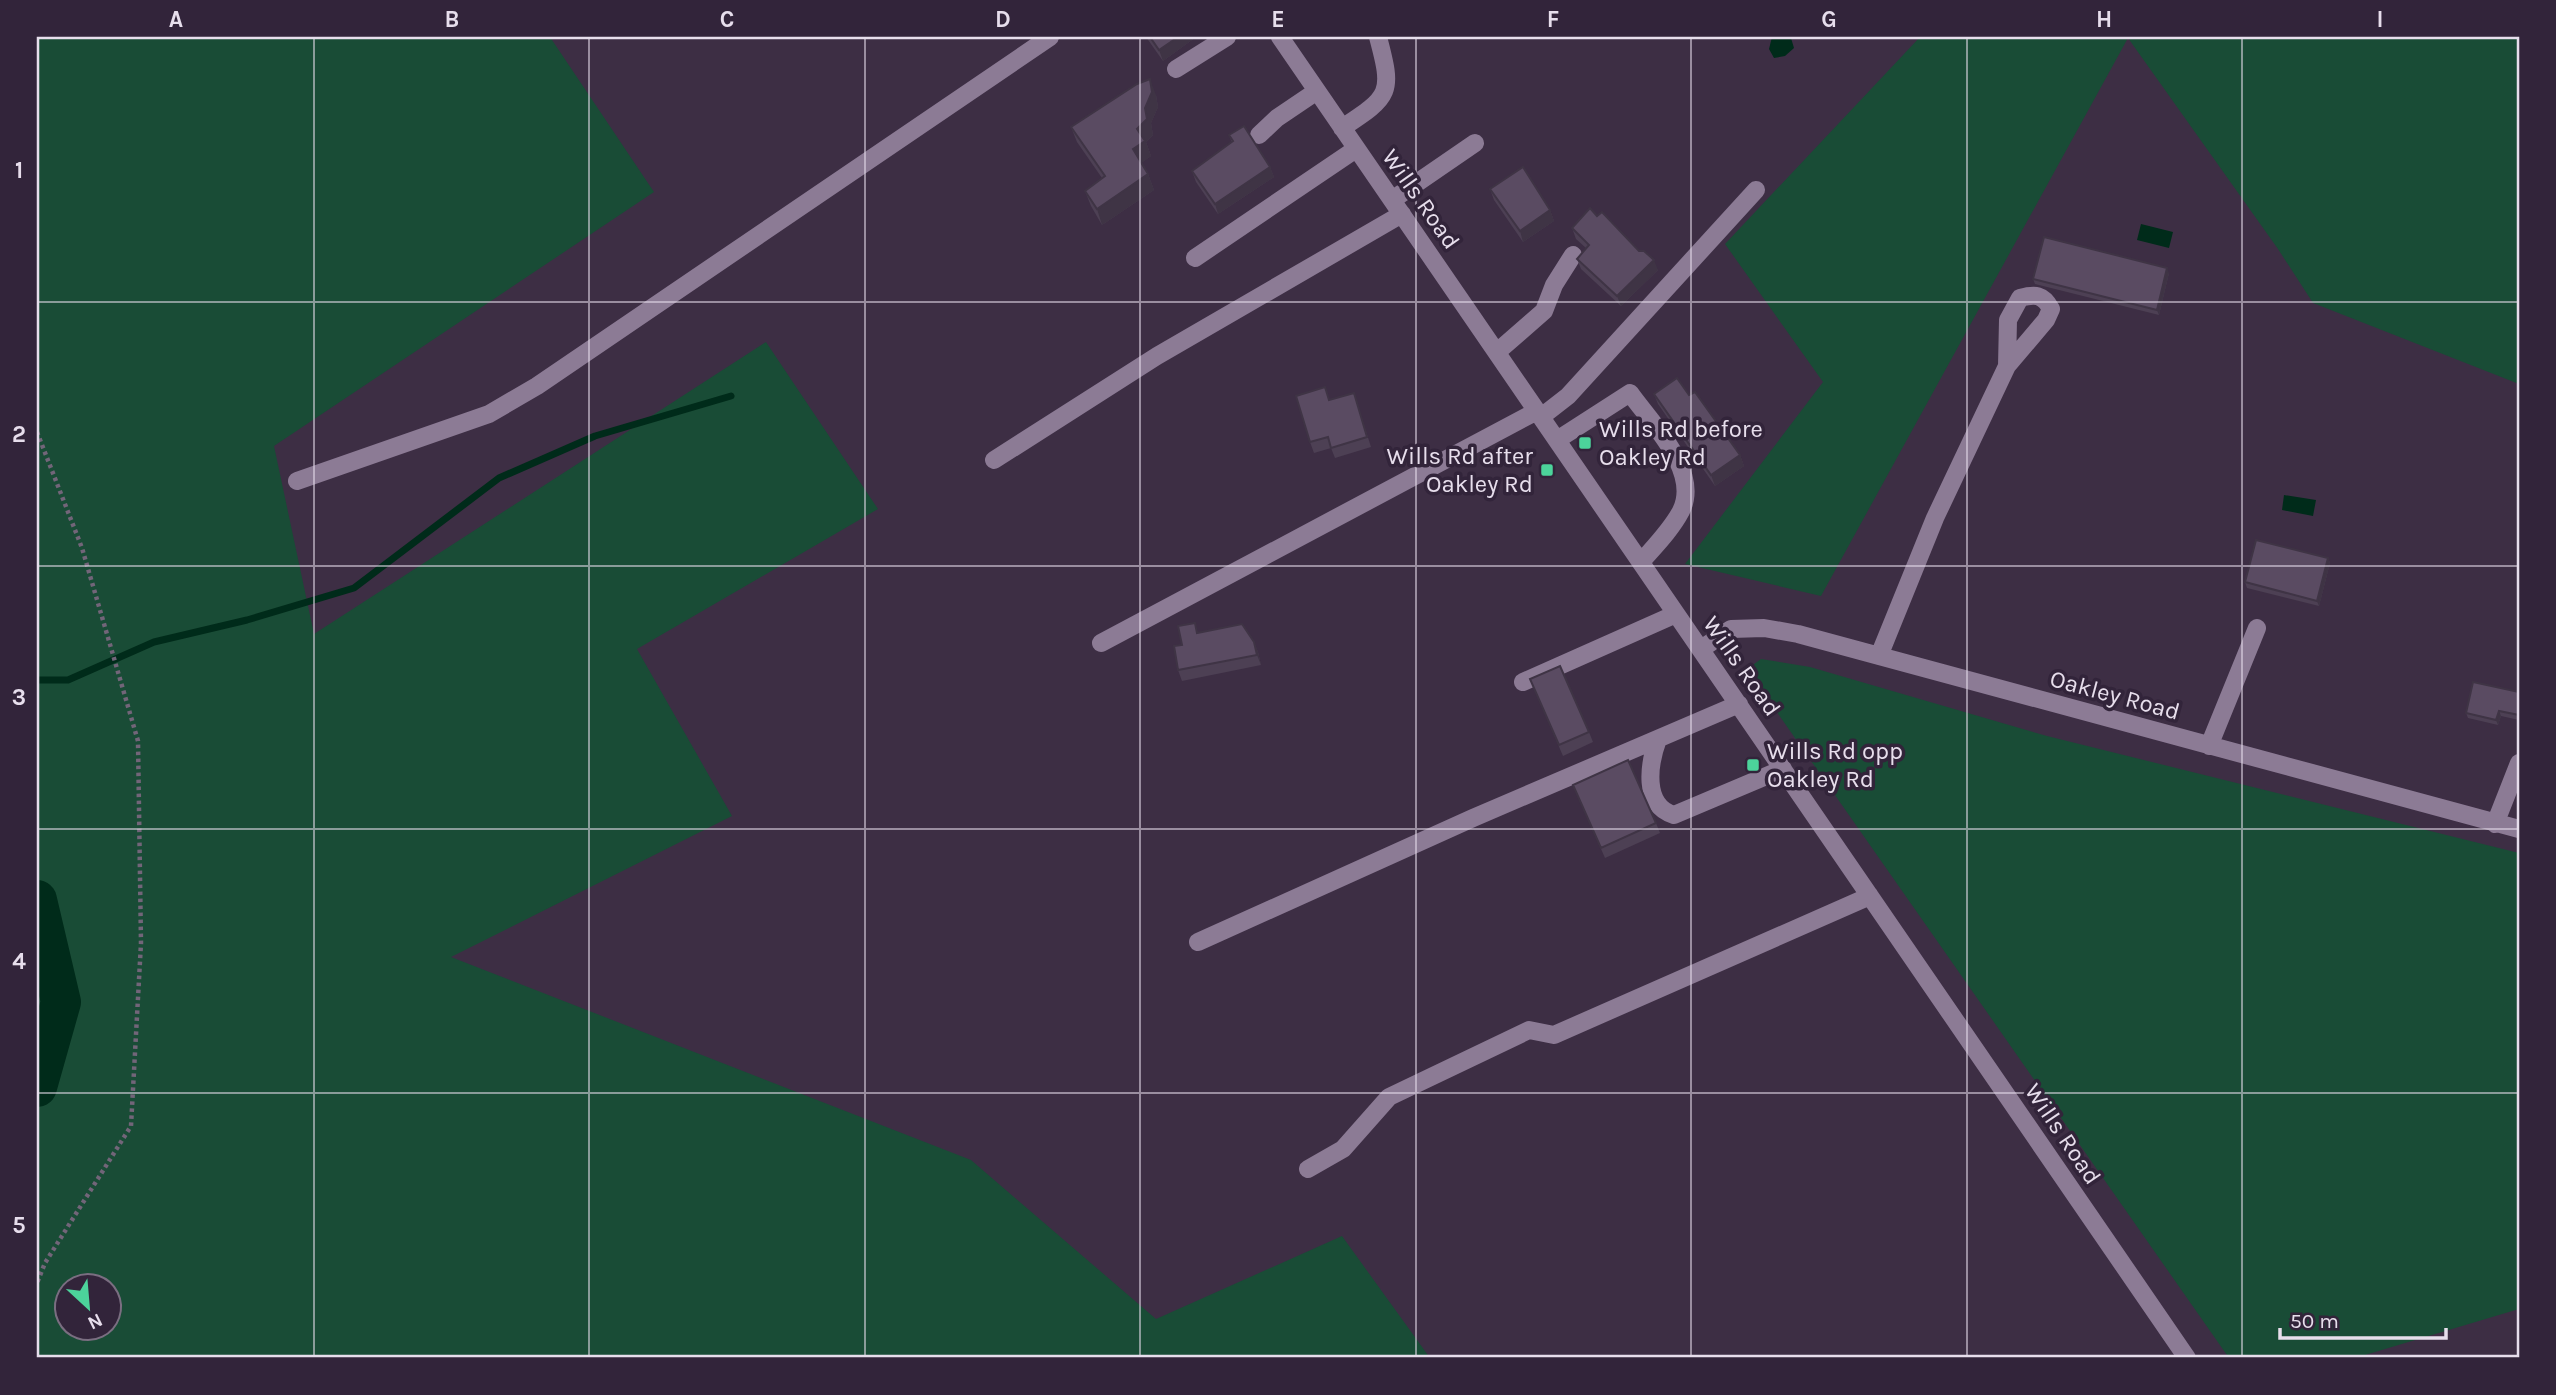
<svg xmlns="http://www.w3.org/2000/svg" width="2556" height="1395" font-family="Karla,sans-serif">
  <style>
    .green { fill: #194c36; fill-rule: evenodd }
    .water { fill: #002b1a }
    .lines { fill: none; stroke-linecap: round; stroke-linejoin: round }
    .stream { stroke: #002b1a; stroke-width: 7 }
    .river { stroke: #002b1a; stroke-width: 40 }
    .path { stroke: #726579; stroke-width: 4.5; stroke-dasharray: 3.5 3.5; stroke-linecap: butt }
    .minor { stroke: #8c7b95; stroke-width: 18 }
    .wall { fill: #4d4054 }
    .shaded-wall { fill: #3f3445 }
    .building { fill: #5a4b62; stroke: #3f3445; stroke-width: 2 }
    .grid { fill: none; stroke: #e7deec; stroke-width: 2; stroke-opacity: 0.55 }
    .poi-dot { fill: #4cd39b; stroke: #32243a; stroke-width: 2.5 }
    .labels { text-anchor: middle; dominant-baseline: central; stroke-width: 7; stroke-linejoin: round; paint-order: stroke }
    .street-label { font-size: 24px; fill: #e7deec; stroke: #32243a }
    .poi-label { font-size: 24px; fill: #e7deec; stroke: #32243a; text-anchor: start }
    .neatline { fill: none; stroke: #e7deec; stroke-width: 2.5 }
    .grid-label { font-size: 23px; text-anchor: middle; font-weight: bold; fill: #e7deec }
  </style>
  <rect width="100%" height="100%" fill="#3d2e44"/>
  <path class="green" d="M37,37H550L654,192L274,446L314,634L766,342L878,509L637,649L732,816L451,957L971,1160L1156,1319L1342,1236L1430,1358H37ZM66,1286H108V1328H66Z
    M1920,37H2519V384L2313,303L2278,249L2128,38L1821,596L1685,564L1823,382L1725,244Z
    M1761,659L1810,667L2047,736L2519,853V1309L2355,1358H2229L1753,678L1750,667Z"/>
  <path class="water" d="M1772,37L1791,38L1794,48L1785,56L1774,58L1769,49Z
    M2141,224L2173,232L2169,248L2137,240Z
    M2284,495L2316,500L2313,516L2282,510Z"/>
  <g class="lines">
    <path class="stream" d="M37,680H68L154,642L247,620L354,588L499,478L595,436L731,396"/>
    <path class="river" d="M37,900L61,1002L37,1087"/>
    <path class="path" d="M37,432L82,548L138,741L141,943L131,1126L45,1263L37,1283"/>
    <path class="minor" d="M1280,37L2187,1358
      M1176,69L1227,37
      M1342,128C1391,96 1393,93 1378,37
      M1259,135L1277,118L1317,91
      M1392,200L1475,143
      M1195,258L1356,149
      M1497,352L1544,311L1554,285L1573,255
      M1541,417L1568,396L1756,190
      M1557,440L1630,393C1651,423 1701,471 1681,511C1671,530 1655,546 1641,562
      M994,460L1157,356L1402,214
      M297,481L489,414L537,386L1050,37
      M1101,643L1537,411
      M1701,649L1731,629L1764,628L1798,634L2519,829
      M1879,656L1935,518L2007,366L2008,320L2020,298C2035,294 2043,294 2051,309L2046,320L2007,366
      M1523,682L1676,614
      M1658,739C1649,763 1642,806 1674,815L1783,769
      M2209,746L2257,628
      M2495,824L2519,763
      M1198,942L1473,818L1739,704
      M1308,1169L1343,1149L1389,1097L1529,1030L1554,1035L1870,896"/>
  </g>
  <path class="wall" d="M1146,37H1196L1163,61Z
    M1156,95L1158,107L1151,123L1153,135L1146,142L1151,156L1141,163L1148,174L1154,190L1102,225L1091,206L1085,191L1102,178L1077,142L1071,127Z
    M1229,135L1270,167L1274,177L1218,214L1196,182L1192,171L1232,143Z
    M1490,189L1550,210L1554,221L1523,242L1494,200Z
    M1597,216L1658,270L1621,306L1581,269L1577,259L1586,248L1576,239L1572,228Z
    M2169,273L2159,315L2035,284L2033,279Z
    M1654,394L1689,395L1740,455L1744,466L1715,486L1658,404Z
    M1329,400L1357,403L1371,447L1335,458L1331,448L1314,453L1310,442Z
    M2328,558L2330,563L2319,606L2247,588L2245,582Z
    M1198,633L1254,642L1258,652L1261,665L1182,681L1178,670L1182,645Z
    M1530,679L1589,732L1593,742L1563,756Z
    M2519,692V720L2501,716L2498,725L2468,718L2466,713Z
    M1573,785L1656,823L1660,833L1605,858Z"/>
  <path class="shaded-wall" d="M1178,37H1196L1163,61L1159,50Z
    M1150,79L1156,95L1158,107L1151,123L1153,135L1146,142L1151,156L1139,165L1133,149L1137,129L1145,108Z
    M1270,167L1274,177L1218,214L1215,204Z
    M1148,174L1154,190L1102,225L1097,209Z
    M1550,210L1554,221L1523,242L1520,231Z
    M1654,260L1658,270L1621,306L1617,296Z
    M2167,268L2169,273L2159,315L2157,310Z
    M1740,455L1744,466L1715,486L1711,475Z
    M2328,558L2330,563L2319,606L2317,601Z
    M1254,642L1258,652L1261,665L1257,655Z
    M2499,711L2501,716L2498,725L2496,720Z"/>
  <path class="building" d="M1150,37H1178L1159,50Z
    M1150,79L1152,92L1145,108L1147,119L1137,129L1145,141L1133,149L1148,174L1097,209L1085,191L1105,176L1071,127L1137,84Z
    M1244,126L1270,167L1215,204L1192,171L1233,141L1229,135Z
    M1523,167L1550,210L1520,231L1490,189Z
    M1590,208L1597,216L1602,212L1639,251H1644L1654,260L1617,296L1577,259L1589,245L1572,228Z
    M2044,237L2167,268L2157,310L2033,279Z
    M1677,378L1689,395L1695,392L1740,455L1711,475L1654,394Z
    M1325,387L1329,400L1354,393L1367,437L1331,448L1328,437L1310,442L1296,396Z
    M2256,540L2328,558L2317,601L2245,582Z
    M1195,623L1197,633L1242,624L1254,642L1257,655L1178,670L1174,646L1182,645L1178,626Z
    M1560,666L1589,732L1559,745L1530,679Z
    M2473,682L2519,692V715L2499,711L2496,720L2466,713Z
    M1628,760L1656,823L1601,848L1573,785Z"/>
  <path class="grid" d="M314,37V1358M589,37V1358M865,37V1358M1140,37V1358M1416,37V1358M1691,37V1358M1967,37V1358M2242,37V1358M37,302H2519M37,566H2519M37,829H2519M37,1093H2519"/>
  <g class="poi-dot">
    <rect x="1578" y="436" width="14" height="14" rx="3.5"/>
    <rect x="1540" y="463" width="14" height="14" rx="3.5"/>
    <rect x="1746" y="758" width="14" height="14" rx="3.5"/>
  </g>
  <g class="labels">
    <g class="street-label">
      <text transform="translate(1421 199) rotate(55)">Wills Road</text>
      <text transform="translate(1742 666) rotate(55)">Wills Road</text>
      <text transform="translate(2115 695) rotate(15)">Oakley Road</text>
      <text transform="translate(2063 1134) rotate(56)">Wills Road</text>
    </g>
    <g class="poi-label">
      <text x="1599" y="429">Wills Rd before<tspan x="1599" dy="28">Oakley Rd</tspan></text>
      <text x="1533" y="456" text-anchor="end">Wills Rd after<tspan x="1533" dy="28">Oakley Rd</tspan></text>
      <text x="1767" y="751">Wills Rd opp<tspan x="1767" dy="28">Oakley Rd</tspan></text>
    </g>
  </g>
  <rect width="2556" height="1395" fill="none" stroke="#32243a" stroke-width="77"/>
  <g transform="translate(88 1307) rotate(154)"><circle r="33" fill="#32243a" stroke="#7a6e81" stroke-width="2"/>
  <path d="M0-5L12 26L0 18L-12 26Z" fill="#4cd39b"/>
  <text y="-10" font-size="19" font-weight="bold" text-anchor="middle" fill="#e7deec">N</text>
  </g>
  <path d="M2280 1328v10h166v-10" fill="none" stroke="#e7deec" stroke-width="3.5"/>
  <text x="2290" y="1328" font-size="21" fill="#e7deec" stroke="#32243a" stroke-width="5" paint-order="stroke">50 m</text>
  <rect x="38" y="38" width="2480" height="1318" class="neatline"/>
  <g class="grid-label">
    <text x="176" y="27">A</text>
    <text x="452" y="27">B</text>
    <text x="727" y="27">C</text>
    <text x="1003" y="27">D</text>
    <text x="1278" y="27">E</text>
    <text x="1553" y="27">F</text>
    <text x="1829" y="27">G</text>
    <text x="2104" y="27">H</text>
    <text x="2380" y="27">I</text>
    <text x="19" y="178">1</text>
    <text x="19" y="442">2</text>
    <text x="19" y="705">3</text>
    <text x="19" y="969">4</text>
    <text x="19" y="1233">5</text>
  </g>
</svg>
